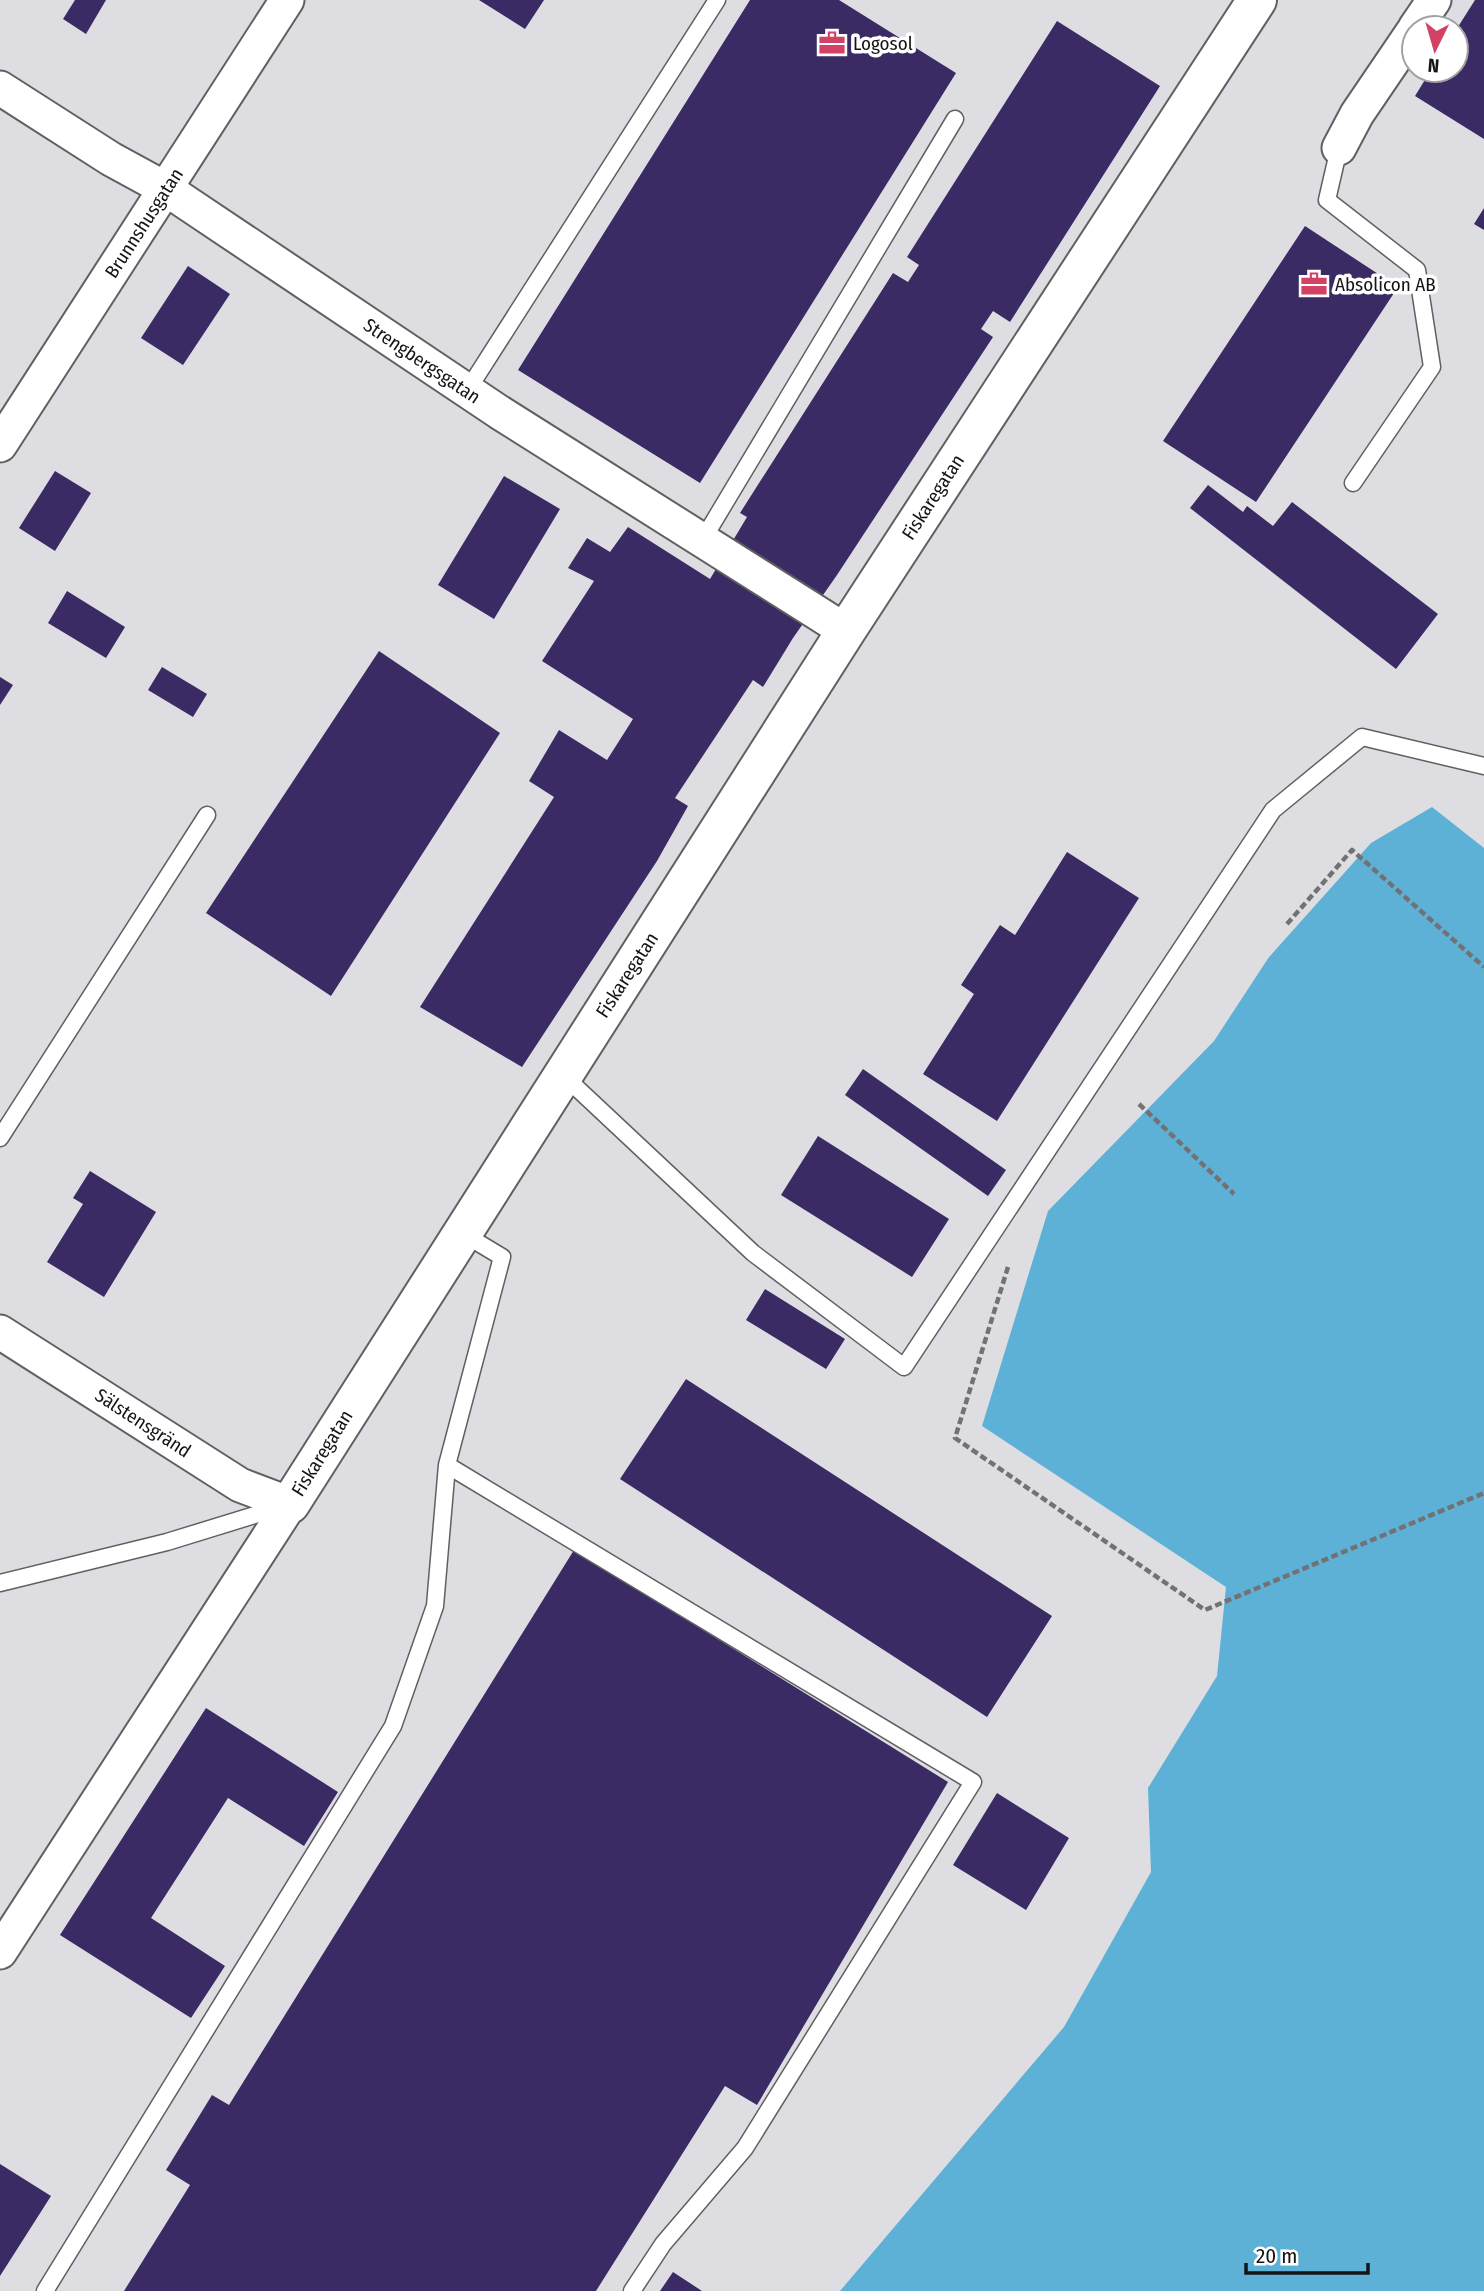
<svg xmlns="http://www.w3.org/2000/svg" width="1484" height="2291" font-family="'Fira Sans Condensed',sans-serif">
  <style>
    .water { fill: #5db1d6 }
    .building { fill: #3b2b65 }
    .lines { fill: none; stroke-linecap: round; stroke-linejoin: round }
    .service-casing { stroke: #606063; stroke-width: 19 }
    .minor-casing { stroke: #606063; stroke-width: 37 }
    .tertiary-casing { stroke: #606063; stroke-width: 42 }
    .path { stroke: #727275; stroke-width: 4.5; stroke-dasharray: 7 3.5; stroke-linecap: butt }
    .service { stroke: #fff; stroke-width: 16 }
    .minor { stroke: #fff; stroke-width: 33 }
    .tertiary { stroke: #fff; stroke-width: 38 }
    .labels { text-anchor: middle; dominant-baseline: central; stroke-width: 7; stroke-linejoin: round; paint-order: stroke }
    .poi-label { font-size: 19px; fill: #151516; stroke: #fff; text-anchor: start }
    .street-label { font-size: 19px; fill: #151516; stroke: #fff }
  </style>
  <rect width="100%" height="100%" fill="#dedee2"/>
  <path class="water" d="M1432,807L1484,848V2291H840L1064,2027L1151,1872L1148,1788L1217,1676L1226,1587L982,1426L1048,1211L1214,1041L1269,957L1371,843Z"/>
  <path class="building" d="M75,0H106L86,34L63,19Z
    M479,0H544L525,29Z
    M750,0H839L956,73L700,483L518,370Z
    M1475,0H1484V139L1415,96L1431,70H1456V30Z
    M1057,21L1160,86L1010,322L993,311L981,329L993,337L837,575L793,638L763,687L753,680L675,798L688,806L657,861L522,1067L420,1007L554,797L529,781L559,730L607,760L633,719L542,661L594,581L568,568L587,538L610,552L628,527L710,579L747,517L740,513L893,273L908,282L919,265L907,257Z
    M1484,208V230L1474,224Z
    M1305,226L1398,287L1256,502L1163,441Z
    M188,266L230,294L183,365L141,338Z
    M55,471L91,493L55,551L19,528Z
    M504,476L560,509L494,619L438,585Z
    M1208,485L1243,512L1247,506L1273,526L1292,502L1438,614L1396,669L1190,508Z
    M67,591L125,627L106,658L48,623Z
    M379,651L500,733L331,996L206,913Z
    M162,667L207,694L193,717L148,690Z
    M0,677L13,685L0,705Z
    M1067,852L1139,898L997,1121L923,1074L974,994L961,985L1000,925L1015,935Z
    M863,1069L1006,1170L988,1196L845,1095Z
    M818,1136L949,1219L912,1277L781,1195Z
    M90,1171L156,1212L104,1297L47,1262L83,1204L73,1198Z
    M765,1289L845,1339L826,1369L746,1320Z
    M686,1379L1052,1616L987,1717L620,1479Z
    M574,1550L948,1782L757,2105L725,2086L596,2291H124L190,2185L166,2170L212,2095L229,2105Z
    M206,1708L338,1792L304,1846L228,1798L151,1918L225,1966L191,2018L60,1935Z
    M997,1793L1069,1838L1026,1910L953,1865Z
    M0,2164L51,2196L0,2276Z
    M673,2272L702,2291H660Z"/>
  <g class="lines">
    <g class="service-casing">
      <path id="service" d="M1339,148L1327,200L1417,270L1432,367L1353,483
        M467,391L717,0
        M702,541L955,119
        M563,1075L753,1253L904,1367L1273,810L1362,737L1484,766
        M0,1138L207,815
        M447,1465L973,1782L745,2148L663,2244L632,2291
        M0,1583L167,1542L284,1506
        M45,2291L393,1726L435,1606L447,1465L502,1257L462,1233"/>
    </g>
    <g class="minor-casing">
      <path id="minor" d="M1415,28L1434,0
        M0,88L111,159L166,189L499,412L846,631
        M1339,148L1357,114L1414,30
        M0,445L287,0
        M0,1332L240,1485L290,1504L0,1952"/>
    </g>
    <g class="tertiary-casing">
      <path id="tertiary" d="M290,1504L846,631L1257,0"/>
    </g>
    <path class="path" d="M1287,924L1352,850L1484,967
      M1139,1104L1234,1194
      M1008,1267L955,1438L1205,1610L1484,1493"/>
    <use href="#service" class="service"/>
    <use href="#minor" class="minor"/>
    <use href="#tertiary" class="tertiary"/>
  </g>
  <defs>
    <g id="office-bare" transform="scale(2.1)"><path d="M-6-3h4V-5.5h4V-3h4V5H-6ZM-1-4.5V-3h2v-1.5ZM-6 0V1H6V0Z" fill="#d14264" stroke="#fff" stroke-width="2.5" paint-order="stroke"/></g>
  </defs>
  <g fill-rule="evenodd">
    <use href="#office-bare" x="832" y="43"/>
    <use href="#office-bare" x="1314" y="284"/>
  </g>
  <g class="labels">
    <g class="poi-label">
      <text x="853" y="43">Logosol</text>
      <text x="1335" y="284">Absolicon AB</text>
    </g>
    <g class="street-label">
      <text transform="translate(144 223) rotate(-57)">Brunnshusgatan</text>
      <text transform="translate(422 361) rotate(34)">Strengbergsgatan</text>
      <text transform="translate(933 497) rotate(-57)">Fiskaregatan</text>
      <text transform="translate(627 975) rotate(-57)">Fiskaregatan</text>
      <text transform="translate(143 1423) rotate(33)">Sälstensgränd</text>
      <text transform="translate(322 1453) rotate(-58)">Fiskaregatan</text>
    </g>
  </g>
  <g transform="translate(1435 49) rotate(185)"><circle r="33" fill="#ffffff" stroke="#a1a1a2" stroke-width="2"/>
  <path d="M0-5L12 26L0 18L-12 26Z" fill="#d14264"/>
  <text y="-10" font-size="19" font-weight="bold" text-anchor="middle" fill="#151516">N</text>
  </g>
  <path d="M1246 2263v10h122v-10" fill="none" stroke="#151516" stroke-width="3.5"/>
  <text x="1256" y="2263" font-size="21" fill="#151516" stroke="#ffffff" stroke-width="5" paint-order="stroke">20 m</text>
</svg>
